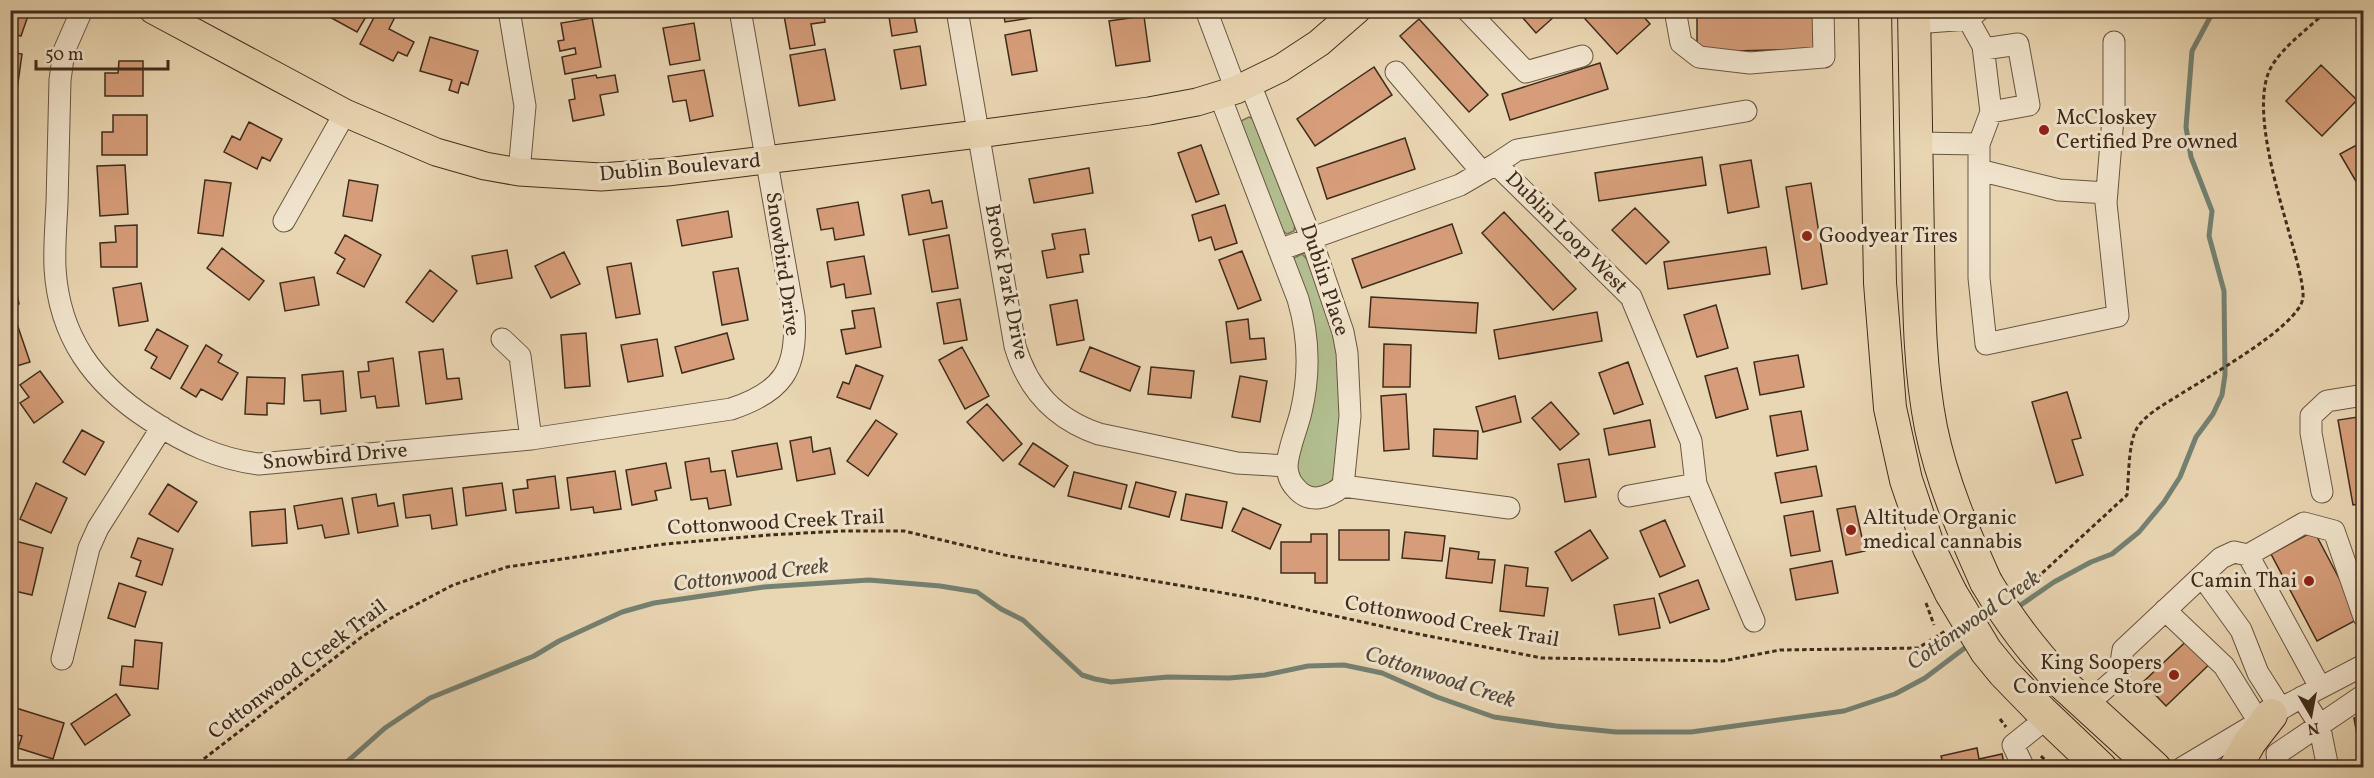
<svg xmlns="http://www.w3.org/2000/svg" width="2374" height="778" font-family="Vollkorn,serif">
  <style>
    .green { fill: #b2be8f; stroke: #797556; stroke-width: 1.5 }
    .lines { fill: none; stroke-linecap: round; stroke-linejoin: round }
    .stream { stroke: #748173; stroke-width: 5 }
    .building { fill: #d59d79; stroke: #402c1d; stroke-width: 1.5 }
    .minor-casing { stroke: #6a5642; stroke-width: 23 }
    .major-casing { stroke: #402c1d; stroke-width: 29 }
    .highway-casing { stroke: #402c1d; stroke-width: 34 }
    .path { stroke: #402c1d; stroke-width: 3; stroke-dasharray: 4.5 3; stroke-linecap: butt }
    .minor { stroke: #f1e4cd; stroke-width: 21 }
    .major { stroke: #e9d6b2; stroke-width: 27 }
    .highway { stroke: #e9d6b2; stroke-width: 32 }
    .highway-bridge-casing { stroke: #402c1d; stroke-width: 34; stroke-linecap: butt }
    .highway-bridge { stroke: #e9d6b2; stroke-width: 32 }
    .poi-dot { fill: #8f2418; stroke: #f1e4cd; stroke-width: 2 }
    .labels { text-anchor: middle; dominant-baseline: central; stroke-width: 6; stroke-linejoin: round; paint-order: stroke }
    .poi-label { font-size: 21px; fill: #402c1d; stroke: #f1e4cd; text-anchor: start }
    .street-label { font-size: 21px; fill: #402c1d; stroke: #f1e4cd }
    .water-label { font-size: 22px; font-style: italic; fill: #51483a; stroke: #f1e4cd }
  </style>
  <rect width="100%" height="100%" fill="#e9d6b2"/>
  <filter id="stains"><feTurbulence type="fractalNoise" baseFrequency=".00333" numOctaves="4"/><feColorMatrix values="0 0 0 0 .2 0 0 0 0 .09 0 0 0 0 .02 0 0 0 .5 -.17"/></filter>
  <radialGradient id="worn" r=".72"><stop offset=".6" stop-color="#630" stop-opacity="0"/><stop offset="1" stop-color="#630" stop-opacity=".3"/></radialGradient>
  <path class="green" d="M1249,117L1253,119L1295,223L1294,231L1287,234L1281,229L1241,125V121Z
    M1302,254L1309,261L1328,310L1337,350L1342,411L1334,478L1324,488L1312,489L1300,479L1296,465L1312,408L1294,263V258Z"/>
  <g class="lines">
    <path class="stream" d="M2015,609L2054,582L2091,562L2112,554L2139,532L2164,502L2180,477L2196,437L2213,414L2222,395L2225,375L2224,291L2209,236L2212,211L2191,157L2186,127L2192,51L2214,10
      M340,768L385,728L430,698L534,656L559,641L622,612L654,603L764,587L869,580L940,586L977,592L1001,609L1023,620L1082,675L1095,679L1111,682L1168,677L1229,678L1265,675L1308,666L1344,665L1382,673L1437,697L1494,717L1556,726L1616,732H1691L1844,711L1895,694L1925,678L1970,644"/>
  </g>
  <path class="building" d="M10,10H30L21,36L10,33Z
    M317,10H370L357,32Z
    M378,10L395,17L389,29L414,42L407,56L398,52L393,61L360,44Z
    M555,10H589V11L556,16Z
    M783,10H823L825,22L811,24L815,45L790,49Z
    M888,10H913L917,32L892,36Z
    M1003,10H1029L1031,18L1005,22Z
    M1516,10H1552L1556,15L1536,33Z
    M1577,10H1638L1650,24L1617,54Z
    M1813,10L1814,49L1697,52V11Z
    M1144,16L1150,61L1116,66L1109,21Z
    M592,18L601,67L565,74L562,57L576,54L575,48L560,51L558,41L564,40L561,23Z
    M1419,19L1488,95L1469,112L1400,36Z
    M694,23L700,60L670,65L663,28Z
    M1030,30L1037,71L1012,75L1005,35Z
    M430,37L478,51L468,85L461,82L458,93L449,90L452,80L420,71Z
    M920,46L926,85L901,89L894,50Z
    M825,49L835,100L799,106L790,55Z
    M10,52L22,54L17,90L10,89Z
    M119,61H143V96H105V73H118Z
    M1600,63L1608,89L1510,120L1502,94Z
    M2321,65L2357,100L2322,136L2286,101Z
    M1374,67L1392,95L1315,146L1297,119Z
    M704,70L713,116L690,121L686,100L673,102L668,76Z
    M596,75L597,78L615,75L618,92L600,95L604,115L573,121L569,100L575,99L572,79Z
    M10,107H16L15,145H10Z
    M113,115H147V155H102V132H113Z
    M249,122L282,139L270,161L262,157L257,169L224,152L232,136L240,140Z
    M1405,138L1415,169L1327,199L1317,168Z
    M2364,141V195L2340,154Z
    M1201,145L1219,194L1196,202L1178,153Z
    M1702,157L1706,185L1599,201L1595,173Z
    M1751,160L1759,207L1728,213L1720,165Z
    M125,165L128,214L100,216L97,166Z
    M1089,168L1093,193L1034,203L1029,179Z
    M205,180L231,183L223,236L198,233Z
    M349,180L378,185L372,221L343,216Z
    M1811,183L1827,284L1802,289L1786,187Z
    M929,190L932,203L942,201L947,228L909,235L902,195Z
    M858,202L864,235L835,240L833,228L821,230L817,209Z
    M1225,205L1237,243L1215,250L1211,237L1199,241L1192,215Z
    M1635,208L1669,242L1646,264L1612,230Z
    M728,211L732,237L682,246L677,220Z
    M1504,212L1576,289L1553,310L1482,233Z
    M1452,224L1462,253L1362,288L1352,259Z
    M137,225V267H101L100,243L116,242L115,226Z
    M1085,229L1089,254L1080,255L1083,272L1047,278L1042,251L1055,249L1052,234Z
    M345,235L381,255L364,287L337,273L345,259L335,253Z
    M949,235L958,288L932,292L923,240Z
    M1766,247L1770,274L1668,289L1664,262Z
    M222,248L264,281L249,300L207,268Z
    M507,250L512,278L477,284L472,256Z
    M1242,251L1261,300L1238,309L1219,260Z
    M564,252L580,284L551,298L535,266Z
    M864,256L871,294L846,298L844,284L831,287L827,262Z
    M631,263L640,314L616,318L607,267Z
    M10,268H12L19,304L10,306Z
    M738,268L748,320L722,325L713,272Z
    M430,270L457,291L433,322L406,302Z
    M314,277L319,305L285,311L280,283Z
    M141,283L148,321L119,326L113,288Z
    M1371,297L1478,303L1476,333L1369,327Z
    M960,299L967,340L944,344L937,303Z
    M1077,300L1084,340L1057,345L1050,305Z
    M1716,305L1728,348L1697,357L1684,315Z
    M874,308L881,347L846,354L841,330L855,328L852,311Z
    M1597,312L1602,341L1499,359L1494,330Z
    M15,318L30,362L10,368V319Z
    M1248,319L1250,339L1264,338L1266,359L1231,363L1226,322Z
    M157,329L188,346L170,379L151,368L157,357L145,350Z
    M586,333L590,386L565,388L561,335Z
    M727,333L734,359L682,373L675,347Z
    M657,339L663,376L628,382L621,345Z
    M1384,344L1411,345L1410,387H1383Z
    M206,345L222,355L218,362L238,373L222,400L201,389L196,397L181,388Z
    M962,347L989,396L965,409L939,360Z
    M1090,347L1140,367L1130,391L1080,371Z
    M443,349L447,379L459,378L462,399L426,404L419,352Z
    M1798,355L1804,387L1760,395L1754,362Z
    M393,358L399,406L377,408L375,396L361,398L358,372L369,371L368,362Z
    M1628,362L1643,404L1614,414L1599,373Z
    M856,365L883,376L870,409L837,397L843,382L849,384Z
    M1151,367L1194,371L1191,398L1148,394Z
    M1737,368L1748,409L1716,418L1705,376Z
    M40,371L63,402L34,423L20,403L29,397L20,385Z
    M343,371L346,411L321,414L320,400L304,401L302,375Z
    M1240,376L1267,381L1260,422L1232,417Z
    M247,377L285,378L284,404L267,403V415L245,414Z
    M2067,392L2081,438L2072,440L2083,475L2056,483L2032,402Z
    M1406,394L1409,449L1384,451L1381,396Z
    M1515,396L1521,422L1483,432L1476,407Z
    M1551,402L1579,434L1560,450L1532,418Z
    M987,404L1022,444L1003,461L967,422Z
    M1801,411L1808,450L1777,456L1770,416Z
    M2364,416V503L2353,505L2338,420Z
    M876,420L897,434L868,476L847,461Z
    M1650,420L1655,447L1609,455L1604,429Z
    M1434,429L1478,431L1477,459L1433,456Z
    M82,430L104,442L85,475L63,462Z
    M811,437L813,452L830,448L835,474L797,481L790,441Z
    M777,443L782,469L737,477L732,451Z
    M1033,443L1068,466L1054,487L1019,464Z
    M709,458L711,472L725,470L731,505L709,509L707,498L691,500L685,462Z
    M1589,459L1596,497L1565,502L1558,464Z
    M666,463L671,488L655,491L657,500L632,505L626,470Z
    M1816,466L1822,496L1781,503L1775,473Z
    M615,471L621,509L594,513L593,507L571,510L567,478Z
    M1074,472L1127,485L1121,509L1068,496Z
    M555,476L559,508L516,513L513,490L528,488L527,480Z
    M1136,482L1176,492L1169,517L1129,507Z
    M36,483L67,498L51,533L20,519Z
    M502,483L506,510L466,516L463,488Z
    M168,484L197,502L178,532L149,514Z
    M452,488L457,525L432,529L430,515L406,518L403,495Z
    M376,494L378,506L394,503L398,526L358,533L352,498Z
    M1186,494L1227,502L1222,528L1181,520Z
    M342,498L349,534L325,538L322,525L298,529L294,506Z
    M1855,506L1865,551L1846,555L1837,509Z
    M1243,508L1281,525L1270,549L1232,531Z
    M285,509L287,543L252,546L250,512Z
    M1813,511L1820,551L1791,556L1784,516Z
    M1665,520L1685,566L1660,577L1640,531Z
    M1339,530H1389V560H1339Z
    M1590,530L1608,558L1572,581L1555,552Z
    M2314,531L2360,618L2317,641L2271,554Z
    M1405,532L1445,536L1442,561L1402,558Z
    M1311,534H1327V583H1315V573H1281V542H1311Z
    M138,538L173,549L162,585L136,576L141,561L131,557Z
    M11,540L43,548L32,595L10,590Z
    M1450,548L1479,552L1478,559L1495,560L1492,583L1446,578Z
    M1832,561L1838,593L1796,600L1790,569Z
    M1505,565L1528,568L1526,586L1548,588L1544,616L1500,611Z
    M1698,580L1709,609L1670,623L1659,594Z
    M119,583L146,592L135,627L108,618Z
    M1654,598L1660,628L1619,635L1614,605Z
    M2196,632L2218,656L2166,706L2143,682Z
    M135,640L162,643L158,689L120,685L122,666L133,667Z
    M116,694L130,715L85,745L71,724Z
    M16,708L64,723L53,759L18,748L22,736L10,733Z
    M2364,716V756H2361L2354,718Z
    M1977,748L1979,759L2002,754L2005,768H1944L1941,756Z"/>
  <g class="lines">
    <g class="minor-casing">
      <path id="minor" d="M82,10L64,51L60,80C59,121 58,162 57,203C56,225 54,246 55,268C59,337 94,384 150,420C185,443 218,459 259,464L531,439L731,409C782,392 798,370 794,316L740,10
        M509,10L525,106L519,172
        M957,10L1015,346C1028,390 1055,419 1099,434L1237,463L1287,466
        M1206,10L1236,90
        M1467,10L1526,72L1582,56
        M1675,10L1681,43L1699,57L1750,63L1824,57L1823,10
        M1979,10L1968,19L1983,46L1991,112L1979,144
        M1915,23L1968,19
        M1984,49L2018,44L2029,105L1991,112
        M1396,72L1482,172
        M1250,84L1311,238L1343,332L1347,353L1350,416L1343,486
        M1220,96L1298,299C1309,336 1310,374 1301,412C1297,429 1288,449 1287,466C1287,473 1290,482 1295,487C1309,505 1328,498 1343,486L1509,508
        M1917,143L1979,144V278L1986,344L2118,316L2106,203L2114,106V42
        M1496,164L1517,150L1746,111
        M1979,170L2059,190L2107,193
        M284,221L345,113
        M1279,250L1460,185L1496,164L1631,297L1691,441L1696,484L1754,621
        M502,339L520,356L531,439
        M2322,492L2311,433V416L2327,401L2364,395
        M1629,496L1696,484
        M2248,555L2320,687
        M2202,576L2241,630L2258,673L2281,709
        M2165,610L2224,666L2259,722
        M62,659L89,548L98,528L162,427
        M2302,697L2319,724L2328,768
        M2086,705L2119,676L2123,650L2221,558L2234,552L2248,555L2304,523L2334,531L2364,617
        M2024,768L2013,745L2048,717
        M2182,768L2291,703L2364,665
        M2279,768L2277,754L2364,695"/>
    </g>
    <g class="major-casing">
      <path id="major" d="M153,10L345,113L436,152L485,166L519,172L601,177L667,172L978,134L1149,111L1197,102L1236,90L1281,68L1319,43L1357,10"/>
    </g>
    <g class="highway-casing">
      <path id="highway" d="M1875,10L1880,283L1890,408L1906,480L1929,548L1951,593
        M1914,10C1916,88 1917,165 1918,242C1919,305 1919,367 1931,428C1942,482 1964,533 1986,582
        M2062,683L2155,768
        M2039,709L2101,768
        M2235,768L2250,742L2271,715"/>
    </g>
    <path class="path" d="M2017,589L2040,575L2127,495C2129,477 2128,443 2137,428C2145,415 2163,405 2176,397C2202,380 2299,327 2303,298C2304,283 2294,251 2290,236C2279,195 2248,101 2273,64C2286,44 2310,27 2328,10
      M1926,603L1934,625
      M2000,719L2006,727
      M2041,756L2053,768
      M192,768L363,636L396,615L453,585L507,567L665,544L769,535L842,531H904L1009,556L1253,598L1413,633L1542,658L1723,661L1780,650L1918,648L1947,630"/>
    <use href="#minor" class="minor"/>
    <use href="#major" class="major"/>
    <use href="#highway" class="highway"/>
    <g class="highway-bridge-casing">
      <path id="highway-bridge" d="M1986,582C2010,622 2031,649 2062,683
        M1951,593L1986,651L2004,673L2039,709"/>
    </g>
    <use href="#highway-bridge" class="highway-bridge"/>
  </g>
  <g class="poi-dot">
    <circle cx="2044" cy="130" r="6"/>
    <circle cx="1807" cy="236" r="6"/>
    <circle cx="1851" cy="530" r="6"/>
    <circle cx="2309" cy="581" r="6"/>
    <circle cx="2174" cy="675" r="6"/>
  </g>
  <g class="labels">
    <g class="poi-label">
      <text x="2056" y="118">McCloskey<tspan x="2056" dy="24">Certified Pre owned</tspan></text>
      <text x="1819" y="236">Goodyear Tires</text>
      <text x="1863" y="518">Altitude Organic<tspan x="1863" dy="24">medical cannabis</tspan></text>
      <text x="2297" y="581" text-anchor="end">Camin Thai</text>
      <text x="2162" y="663" text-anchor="end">King Soopers<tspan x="2162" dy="24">Convience Store</tspan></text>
    </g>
    <g class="street-label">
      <text transform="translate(680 168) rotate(-5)">Dublin Boulevard</text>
      <text transform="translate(1566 233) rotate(45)">Dublin Loop West</text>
      <text transform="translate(782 264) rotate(82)">Snowbird Drive</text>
      <text transform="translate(1324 280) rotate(72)">Dublin Place</text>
      <text transform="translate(1006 282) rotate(79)">Brook Park Drive</text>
      <text transform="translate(335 457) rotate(-5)">Snowbird Drive</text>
      <text transform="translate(776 523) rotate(-3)">Cottonwood Creek Trail</text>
      <text transform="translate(1452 622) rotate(10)">Cottonwood Creek Trail</text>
      <text transform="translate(298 670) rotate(-37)">Cottonwood Creek Trail</text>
    </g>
    <g class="water-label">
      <text transform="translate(751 576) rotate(-7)">Cottonwood Creek</text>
      <text transform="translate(1974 621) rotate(-35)">Cottonwood Creek</text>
      <text transform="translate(1440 678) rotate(18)">Cottonwood Creek</text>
    </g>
  </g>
  <rect width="2374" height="778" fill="none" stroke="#e9d6b2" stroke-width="36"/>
  <rect x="12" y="12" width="2350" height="754" fill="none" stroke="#402c1d" stroke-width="3"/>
  <rect x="18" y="18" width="2338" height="742" fill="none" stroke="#402c1d" stroke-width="1.5"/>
  <g transform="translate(2311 715) rotate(170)" stroke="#f1e4cd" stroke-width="4.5" paint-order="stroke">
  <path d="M0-4.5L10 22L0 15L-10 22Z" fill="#402c1d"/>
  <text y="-9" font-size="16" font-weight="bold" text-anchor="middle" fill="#402c1d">N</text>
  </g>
  <path d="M36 60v9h132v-9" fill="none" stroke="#402c1d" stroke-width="3"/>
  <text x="45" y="60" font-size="18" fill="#402c1d" stroke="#f1e4cd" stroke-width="4.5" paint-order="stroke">50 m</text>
  <rect width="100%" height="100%" filter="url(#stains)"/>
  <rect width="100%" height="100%" fill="url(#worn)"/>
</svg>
